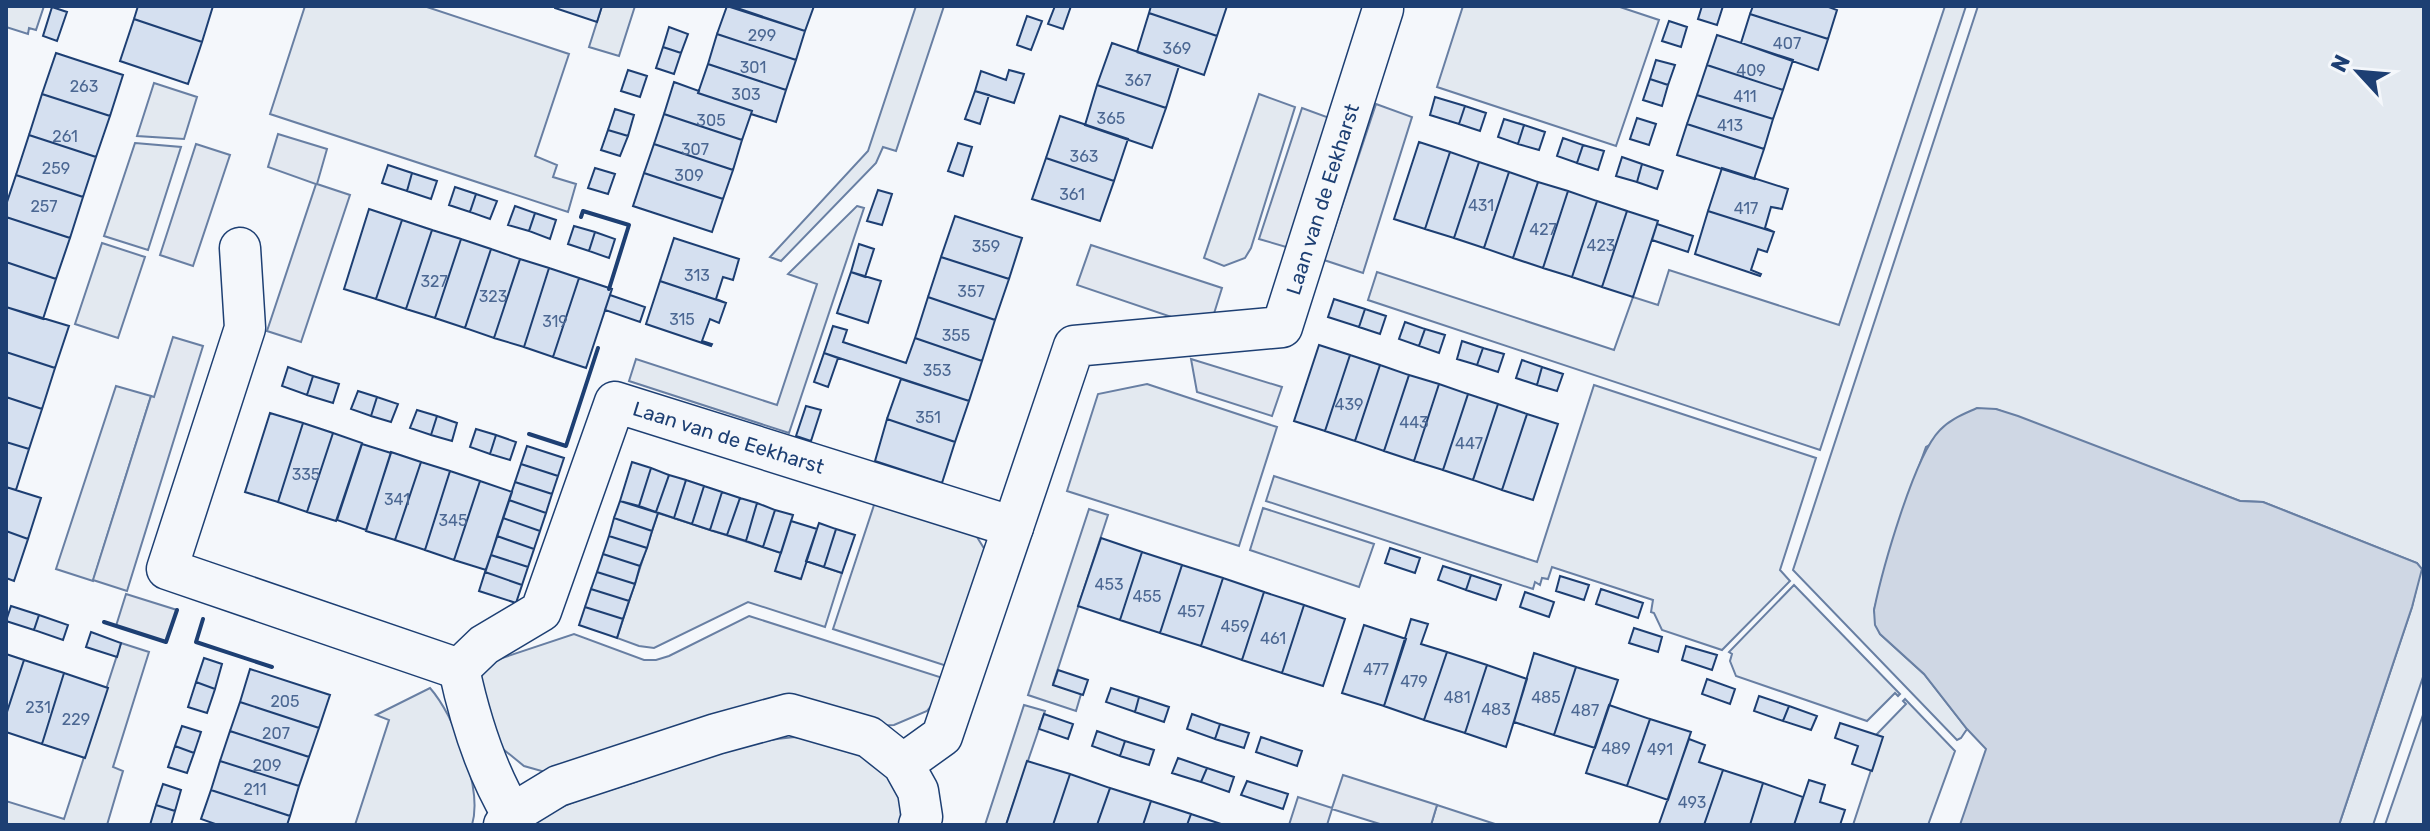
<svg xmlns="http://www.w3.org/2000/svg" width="2430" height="831" font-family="Rubik,sans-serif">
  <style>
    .green { fill: #e3e9f0; stroke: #687fa3; stroke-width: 2 }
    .parking { fill: #e3e8f0; stroke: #687fa3; stroke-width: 2 }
    .water { fill: #cfd7e4; stroke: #687fa3; stroke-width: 2 }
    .building { fill: #d5e0f0; stroke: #1d3f73; stroke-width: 2 }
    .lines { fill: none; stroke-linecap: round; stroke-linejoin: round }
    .street-casing { stroke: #1d3f73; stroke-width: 43 }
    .street { stroke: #f4f7fb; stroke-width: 40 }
    .wall { stroke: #1d3f73; stroke-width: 4 }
    .labels { text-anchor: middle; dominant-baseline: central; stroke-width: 6; stroke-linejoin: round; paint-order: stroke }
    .number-label { font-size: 16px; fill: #4b6792 }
    .street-label { font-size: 20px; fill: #1d3f73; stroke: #f4f7fb }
  </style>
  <rect width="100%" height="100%" fill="#f4f7fb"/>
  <path class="green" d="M6,6H44L36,30L29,28L28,34L6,27Z
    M305,6H424L569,54L535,156L557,165L553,177L576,184L568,212L270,114Z
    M602,6H635L619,56L589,47Z
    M916,6H944L896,151L883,147L876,163L781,261L770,257L868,151Z
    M1463,6H1617L1659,20L1616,146L1437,87Z
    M1945,6H1966L1820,450L1368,300L1377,272L1614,350L1633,297L1658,305L1669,270L1839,325Z
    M1978,6H2424V674L2373,825H2339L2412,607L2421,569L2417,563L2263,502L2240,501L1996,409L1926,447L1900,519L1874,610L1880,634L1924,674L1967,729L1961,738L1957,740L1793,570Z
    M154,83L197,97L184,139L137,136Z
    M1259,94L1295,107L1251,248L1245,258L1224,266L1204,258Z
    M135,143L181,147L148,250L104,236Z
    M857,206L864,208L789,433L629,381L636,359L777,405L817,284L788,274Z
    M102,243L145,257L118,338L75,324Z
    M1147,384L1277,427L1239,546L1067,491L1098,394Z
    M1594,385L1816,458L1780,570L1790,581L1722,650L1662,630L1654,613L1651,612L1653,600L1552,567L1548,579L1542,578L1540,585L1535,582L1533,589L1266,501L1274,476L1537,562Z
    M116,386L151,396L93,581L56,569Z
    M877,496L972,529L985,550L953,668L833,629Z
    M1263,508L1374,544L1359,587L1250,550Z
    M1089,509L1108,515L1053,684L1081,694L1076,711L1028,695Z
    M658,513L781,553L776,571L800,579L806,561L842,573L825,627L748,602L654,648L639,646L617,638Z
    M1794,585L1900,694L1898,696L1895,693L1867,721L1736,676L1730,661L1732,654L1729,652Z
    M749,616L949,680L938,698L927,711L894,725L877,726L786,694L545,772L524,766L498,745L480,677L484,664L574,634L644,660H656L669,656Z
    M121,643L149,652L113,767L123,771L107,825H6V801L64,819Z
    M430,688C454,715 483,788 472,825H355L389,720L376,715Z
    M1905,699L1955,751L1928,825H1853L1871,770L1876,735L1906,704L1903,701Z
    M1024,705L1045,711L1006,825H985Z
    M2424,712V825H2385Z
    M795,737C829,742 885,756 898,793C902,803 901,814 900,825H533C562,801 600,794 635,782C687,764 739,741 795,737Z
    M1437,805L1498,825H1431Z"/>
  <path class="parking" d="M1376,104L1412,117L1363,273L1324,260Z
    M1302,108L1335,120L1293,249L1259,239Z
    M278,134L327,149L317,184L350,195L301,342L267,331L316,184L268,167Z
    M196,144L230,155L193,266L160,255Z
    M1091,245L1222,288L1212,320L1192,324L1077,285Z
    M173,337L203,346L127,591L93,580L151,396L154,397Z
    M1191,359L1282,387L1272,416L1197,392Z
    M126,594L177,610L166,642L116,626Z
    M1343,775L1437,805L1431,825H1383L1332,809L1327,825H1289L1298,797L1332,808Z"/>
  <path class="water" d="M1977,408L1996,409L2018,416L2240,501L2263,502L2417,563L2422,569L2412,607L2339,825H1960L1986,749L1967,729L1924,674L1880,634L1875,625L1874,610C1882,571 1914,456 1940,430C1950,419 1964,414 1977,408Z"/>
  <path class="building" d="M138,6H213L202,42L134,19Z
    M555,6H602L597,22L555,8Z
    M727,6L805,31L796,60L717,34Z
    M731,6H814L805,31Z
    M1055,6H1071L1063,29L1048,24Z
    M1151,6H1227L1217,36L1149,13Z
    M1702,6H1723L1717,25L1698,19Z
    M1753,6H1826L1837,10L1828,39L1750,14Z
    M52,7L67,12L57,41L43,36Z
    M1149,13L1217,36L1204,75L1137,52Z
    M1750,14L1828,39L1818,70L1741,43Z
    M1027,16L1042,21L1031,50L1017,45Z
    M134,19L202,42L188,84L120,61Z
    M1669,21L1687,27L1681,47L1662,41Z
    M669,27L688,34L681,53L663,47Z
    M717,34L796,60L786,90L708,64Z
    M1717,35L1793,60L1783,90L1707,65Z
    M1112,43L1179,66L1166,108L1097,85Z
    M663,47L681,53L674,74L656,68Z
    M56,53L123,75L110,116L42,94Z
    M1656,60L1675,65L1668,85L1650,79Z
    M708,64L786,90L776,122L751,114L752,111L698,93Z
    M1707,65L1783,90L1773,119L1697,95Z
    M628,70L647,76L640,97L621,91Z
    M1009,70L1024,74L1014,103L975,91L981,71L1006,80Z
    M1650,79L1668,85L1662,106L1643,100Z
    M674,82L699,91L698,93L752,111L742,140L664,114Z
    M1097,85L1166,108L1152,148L1085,125Z
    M975,91L989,95L980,124L965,119Z
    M42,94L110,116L96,157L29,135Z
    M1697,95L1773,119L1764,149L1687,124Z
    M1435,97L1465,106L1459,124L1430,115Z
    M1465,106L1486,113L1480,131L1459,124Z
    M615,109L634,115L628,136L608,130Z
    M664,114L742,140L733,170L654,144Z
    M1060,116L1128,139L1114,181L1046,158Z
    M1637,118L1656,124L1649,145L1630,139Z
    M1504,119L1524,125L1518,144L1498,137Z
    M1687,124L1764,149L1754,179L1677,155Z
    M1524,125L1545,132L1539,150L1518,144Z
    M608,130L628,136L620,156L601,150Z
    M29,135L96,157L83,197L16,175Z
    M1563,138L1583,145L1577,163L1557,156Z
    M1419,142L1450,152L1425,229L1394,219Z
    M958,143L972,147L963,176L948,171Z
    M654,144L733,170L723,199L644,173Z
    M1583,145L1604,151L1598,170L1577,163Z
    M1450,152L1479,162L1454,238L1425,229Z
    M1622,157L1642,164L1637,182L1616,176Z
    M1046,158L1114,181L1100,221L1032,199Z
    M1479,162L1509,172L1484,248L1454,238Z
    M1642,164L1663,171L1657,189L1637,182Z
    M388,165L412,173L407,191L382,183Z
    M595,168L615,174L608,194L588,188Z
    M1722,168L1788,189L1782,209L1771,207L1765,228L1774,232L1708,211Z
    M1509,172L1538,182L1513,258L1484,248Z
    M412,173L437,181L431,199L407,191Z
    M644,173L723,199L712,232L633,206Z
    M16,175L83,197L70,238L6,217V205Z
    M1538,182L1568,191L1543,268L1513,258Z
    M455,187L476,194L470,212L449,205Z
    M878,190L892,194L882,225L867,221Z
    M1568,191L1597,201L1572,277L1543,268Z
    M476,194L497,201L490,219L470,212Z
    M1597,201L1627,211L1602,287L1572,277Z
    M515,206L535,213L529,231L508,225Z
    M369,209L402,220L376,299L344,289Z
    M1627,211L1658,221L1633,297L1602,287Z
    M1708,211L1774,232L1767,252L1758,249L1751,270L1761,274L1760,276L1695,254Z
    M535,213L556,220L550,239L529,231Z
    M955,216L1022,238L1009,279L941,257Z
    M6,217L70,238L56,279L6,262Z
    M402,220L432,230L406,309L376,299Z
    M1657,224L1693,236L1688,252L1652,240Z
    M574,226L595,232L589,251L568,244Z
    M432,230L461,239L435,318L406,309Z
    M595,232L615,239L609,258L589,251Z
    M674,238L739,259L733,280L723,277L716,299L726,303L660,281Z
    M461,239L491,249L465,328L435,318Z
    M859,244L874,249L865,277L851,272Z
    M491,249L520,259L494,338L465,328Z
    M941,257L1009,279L995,320L928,297Z
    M520,259L549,268L524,347L494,338Z
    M6,262L56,279L43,319L6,307Z
    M549,268L579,278L553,357L524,347Z
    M851,272L881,281L868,323L837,313Z
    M579,278L612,289L586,368L553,357Z
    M660,281L726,303L719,323L710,319L702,341L712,344L711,346L646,324Z
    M610,295L645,307L640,322L605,310Z
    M928,297L995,320L982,361L915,338Z
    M1334,299L1365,309L1359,327L1328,317Z
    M6,307L69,326L55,368L6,352Z
    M1365,309L1386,316L1380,334L1359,327Z
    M1405,322L1425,329L1419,346L1399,339Z
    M833,326L847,330L843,342L906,363L915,338L982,361L969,401L824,353Z
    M1425,329L1445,335L1439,353L1419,346Z
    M1462,341L1483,348L1477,365L1457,359Z
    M1319,345L1350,355L1325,431L1294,421Z
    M1483,348L1504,354L1498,372L1477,365Z
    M6,352L55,368L42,409L6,397Z
    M824,353L838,358L828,387L814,382Z
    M1350,355L1380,365L1355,441L1325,431Z
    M1522,360L1542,367L1537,385L1516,378Z
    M1380,365L1409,375L1384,451L1355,441Z
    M288,367L313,376L307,395L282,386Z
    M1542,367L1563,374L1557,391L1537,385Z
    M1409,375L1439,384L1414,461L1384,451Z
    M313,376L339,384L333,403L307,395Z
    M901,379L969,401L955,442L887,419Z
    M1439,384L1468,394L1443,470L1414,461Z
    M358,391L377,397L371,416L351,409Z
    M1468,394L1498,404L1473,480L1443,470Z
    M6,397L42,409L29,449L6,442Z
    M377,397L398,404L391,422L371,416Z
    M1498,404L1527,414L1502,490L1473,480Z
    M806,406L821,410L811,441L796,436Z
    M417,410L437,416L431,435L410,428Z
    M270,413L303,423L278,502L245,492Z
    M1527,414L1558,424L1533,500L1502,490Z
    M437,416L457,423L452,441L431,435Z
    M887,419L955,442L942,483L875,461Z
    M303,423L333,433L307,512L278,502Z
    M476,429L496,435L490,454L470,447Z
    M333,433L362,443L336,521L307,512Z
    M496,435L516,442L510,460L490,454Z
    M6,442L29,449L16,490L6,487Z
    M362,444L391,453L366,530L337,520Z
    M527,446L564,458L558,476L521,464Z
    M391,452L421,462L395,540L366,531Z
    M421,462L450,471L425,550L395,540Z
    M632,462L651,468L639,506L620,501Z
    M521,464L558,476L552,494L515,482Z
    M651,468L669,475L656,512L639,506Z
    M450,471L480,481L454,560L425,550Z
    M669,475L686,480L674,518L656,512Z
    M686,480L704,486L692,524L674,518Z
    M480,481L512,492L486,570L454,560Z
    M515,482L552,494L546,513L509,500Z
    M704,486L722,492L710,530L692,524Z
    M6,487L41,498L28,539L6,531Z
    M722,492L740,498L727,535L710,530Z
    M740,498L757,503L746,541L727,535Z
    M509,500L546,513L540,531L503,518Z
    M620,501L658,513L652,531L614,518Z
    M757,503L775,510L763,547L746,541Z
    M775,510L793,515L781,553L763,547Z
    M503,518L540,531L534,549L497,536Z
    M614,518L652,531L647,548L609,536Z
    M791,521L817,529L801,579L775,571Z
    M819,523L836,529L824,567L806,561Z
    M836,529L855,535L842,573L824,567Z
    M6,531L28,539L14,581L6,578Z
    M497,536L534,549L528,567L491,555Z
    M609,536L647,548L640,566L603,554Z
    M1101,538L1142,552L1120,620L1078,606Z
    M1390,548L1420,558L1415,573L1385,563Z
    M1142,552L1182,565L1160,633L1120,620Z
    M603,554L640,566L635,584L597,572Z
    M491,555L528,567L522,585L485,572Z
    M1182,565L1223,578L1201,646L1160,633Z
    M1443,566L1471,575L1466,590L1438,580Z
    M485,572L522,585L516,603L479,591Z
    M597,572L635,584L629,601L591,589Z
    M1471,575L1501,585L1496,600L1466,590Z
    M1560,576L1589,585L1584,600L1556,591Z
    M1223,578L1264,592L1242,660L1201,646Z
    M591,589L629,601L623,619L585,607Z
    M1601,589L1643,603L1638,618L1596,604Z
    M1264,592L1304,605L1282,673L1242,660Z
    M1525,592L1554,602L1549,617L1520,607Z
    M1304,605L1345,619L1323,686L1282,673Z
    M11,606L39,615L34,630L6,621Z
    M585,607L623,619L617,638L579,625Z
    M39,615L68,625L63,640L34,630Z
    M1411,619L1428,624L1421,644L1447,652L1424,720L1384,706Z
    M1364,625L1406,639L1384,706L1342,693Z
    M1634,628L1662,637L1658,652L1629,643Z
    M91,632L121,643L117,657L86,647Z
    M1686,646L1717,655L1712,670L1682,660Z
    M1447,652L1487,665L1465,733L1424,720Z
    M1534,653L1576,667L1554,735L1514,722Z
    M6,654L24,660L6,715Z
    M204,658L222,664L215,689L196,682Z
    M24,660L64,673L42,744L6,732V715Z
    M1487,665L1527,679L1506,747L1465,733Z
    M1576,667L1618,680L1595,748L1554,735Z
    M250,669L330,695L319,728L240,702Z
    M1058,670L1088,680L1083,695L1053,685Z
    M64,673L108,688L85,758L42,744Z
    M1707,679L1735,689L1730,704L1702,694Z
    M196,682L215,689L207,713L188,707Z
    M1111,688L1139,697L1135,712L1106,702Z
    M1759,696L1789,706L1783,721L1754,711Z
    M1139,697L1169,707L1164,722L1135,712Z
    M240,702L319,728L309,757L230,731Z
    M1609,705L1650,719L1627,786L1586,773Z
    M1789,706L1817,716L1811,730L1783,721Z
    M1044,714L1073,724L1068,739L1039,729Z
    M1192,714L1220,724L1215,739L1187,729Z
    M1650,719L1691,732L1668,800L1627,786Z
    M1840,723L1883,737L1872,771L1852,764L1858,746L1835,738Z
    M1220,724L1249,733L1244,748L1215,739Z
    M182,726L201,732L194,753L175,746Z
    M230,731L309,757L299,786L220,761Z
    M1097,731L1125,741L1120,756L1092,746Z
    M1261,737L1302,751L1297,766L1256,752Z
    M1689,739L1705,745L1699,762L1723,770L1704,825L1659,824Z
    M1125,741L1154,750L1149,765L1120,756Z
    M175,746L194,753L187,773L168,767Z
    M1178,758L1207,768L1201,782L1172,773Z
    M220,761L299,786L290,816L211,790Z
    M1027,761L1070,774L1053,825H1006Z
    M1207,768L1234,777L1229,792L1201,782Z
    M1723,770L1763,783L1750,825H1704Z
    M1070,774L1110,788L1097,825H1053Z
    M1809,780L1825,785L1820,802L1845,810L1840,825H1794Z
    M1247,781L1288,794L1283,809L1241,795Z
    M1763,783L1803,797L1794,825H1750Z
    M163,784L181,790L175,811L156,805Z
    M1110,788L1151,801L1143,825H1097Z
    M211,790L290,816L287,825H218L201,819Z
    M1151,801L1191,814L1187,825H1143Z
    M156,805L175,811L171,825H150Z
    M1191,814L1224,825H1187Z"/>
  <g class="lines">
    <g class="street-casing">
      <g id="street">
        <path id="s1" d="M240,248L245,328L167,569L459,669L484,645L541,611L615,402L1013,527L1074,346L1282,327L1383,9"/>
        <path d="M459,669C470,720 485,769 512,814"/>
        <path d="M903,764L942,736L1013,527"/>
        <path d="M504,825L512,814L558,786L716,734L789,714L869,737L903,764L918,791L922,817L919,825"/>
      </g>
    </g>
    <use href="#street" class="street"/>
    <path class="wall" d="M581,217L583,211L629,225L609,289
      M529,434L566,446L598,348
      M203,619L196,642L272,667
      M104,622L166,642L177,610"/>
  </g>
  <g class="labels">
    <g class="number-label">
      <text x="762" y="35">299</text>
      <text x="1787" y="43">407</text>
      <text x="1177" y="48">369</text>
      <text x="753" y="67">301</text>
      <text x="1751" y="70">409</text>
      <text x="1138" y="80">367</text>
      <text x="84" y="86">263</text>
      <text x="746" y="94">303</text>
      <text x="1745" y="96">411</text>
      <text x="1111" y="118">365</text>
      <text x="711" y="120">305</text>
      <text x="1730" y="125">413</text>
      <text x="65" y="136">261</text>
      <text x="695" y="149">307</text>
      <text x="1084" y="156">363</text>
      <text x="56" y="168">259</text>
      <text x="689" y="175">309</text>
      <text x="1072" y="194">361</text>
      <text x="1481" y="205">431</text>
      <text x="44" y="206">257</text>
      <text x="1746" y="208">417</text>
      <text x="1543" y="229">427</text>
      <text x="1601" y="245">423</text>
      <text x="986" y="246">359</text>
      <text x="697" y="275">313</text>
      <text x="434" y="281">327</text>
      <text x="971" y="291">357</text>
      <text x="493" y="296">323</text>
      <text x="682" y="319">315</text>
      <text x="555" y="321">319</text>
      <text x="956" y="335">355</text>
      <text x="937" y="370">353</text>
      <text x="1349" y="404">439</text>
      <text x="928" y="417">351</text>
      <text x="1414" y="422">443</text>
      <text x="1469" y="443">447</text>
      <text x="306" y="474">335</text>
      <text x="397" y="499">341</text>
      <text x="453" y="520">345</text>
      <text x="1109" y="584">453</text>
      <text x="1147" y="596">455</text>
      <text x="1191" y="611">457</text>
      <text x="1235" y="626">459</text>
      <text x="1273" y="638">461</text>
      <text x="1376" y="669">477</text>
      <text x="1414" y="681">479</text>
      <text x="1457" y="697">481</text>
      <text x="1546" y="697">485</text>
      <text x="285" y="701">205</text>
      <text x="38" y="707">231</text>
      <text x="1496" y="709">483</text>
      <text x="1585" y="710">487</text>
      <text x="76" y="719">229</text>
      <text x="276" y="733">207</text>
      <text x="1616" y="748">489</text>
      <text x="1660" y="749">491</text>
      <text x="267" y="765">209</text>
      <text x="255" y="789">211</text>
      <text x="1692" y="802">493</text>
    </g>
    <g class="street-label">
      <text stroke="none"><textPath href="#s1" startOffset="1916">Laan van de Eekharst</textPath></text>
      <text stroke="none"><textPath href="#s1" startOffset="1084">Laan van de Eekharst</textPath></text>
    </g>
  </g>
  <rect width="2430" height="831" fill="none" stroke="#1d3f73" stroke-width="16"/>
  <g transform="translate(2358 72) rotate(296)" stroke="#f4f7fb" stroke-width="6" paint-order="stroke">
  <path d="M0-6L14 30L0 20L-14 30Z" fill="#1d3f73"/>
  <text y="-12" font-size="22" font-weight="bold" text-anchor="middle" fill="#1d3f73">N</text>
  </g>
</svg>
